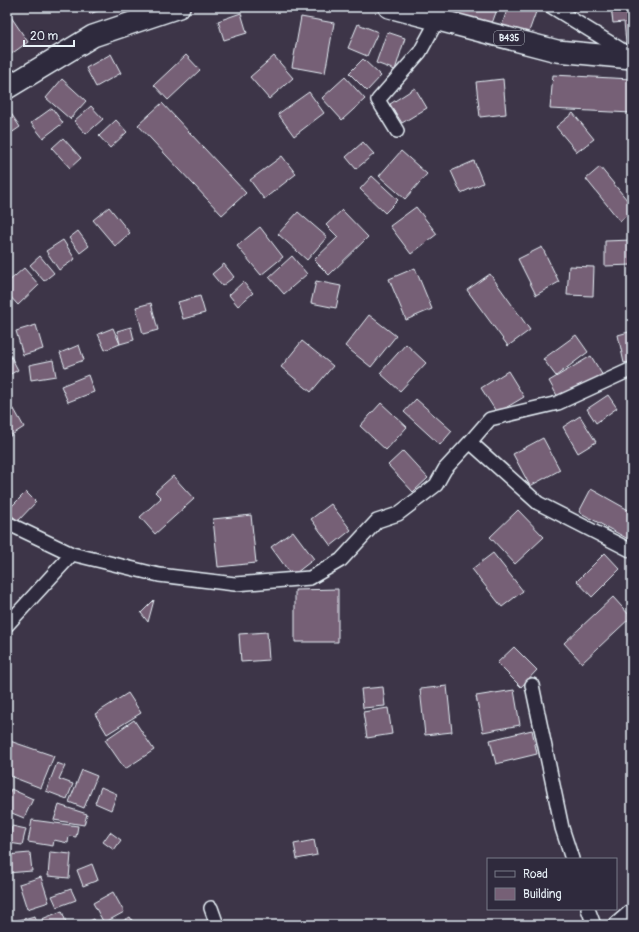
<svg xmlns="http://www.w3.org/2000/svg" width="639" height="932" font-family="Pangolin,sans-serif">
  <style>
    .building { fill: #766076; stroke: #e8f1f8 }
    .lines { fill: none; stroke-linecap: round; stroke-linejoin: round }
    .minor-casing { stroke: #e8f1f8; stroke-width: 16 }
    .tertiary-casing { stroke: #e8f1f8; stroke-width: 19 }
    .primary-casing { stroke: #e8f1f8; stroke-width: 24 }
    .minor { stroke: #2f2a3d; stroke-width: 13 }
    .tertiary { stroke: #2f2a3d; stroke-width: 16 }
    .primary { stroke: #2f2a3d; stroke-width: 21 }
    .labels { text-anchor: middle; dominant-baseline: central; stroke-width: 3; stroke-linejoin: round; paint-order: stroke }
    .shield { fill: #2f2a3d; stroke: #b0b5c0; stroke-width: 1 }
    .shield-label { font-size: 9px; font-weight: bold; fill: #e8f1f8 }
  </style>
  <rect width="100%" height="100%" fill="#3d3548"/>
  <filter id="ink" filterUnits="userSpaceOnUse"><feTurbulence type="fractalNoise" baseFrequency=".025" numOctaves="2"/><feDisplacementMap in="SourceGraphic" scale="8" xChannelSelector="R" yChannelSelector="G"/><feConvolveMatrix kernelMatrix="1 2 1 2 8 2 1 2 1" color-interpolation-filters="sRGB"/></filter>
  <g filter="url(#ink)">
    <path class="building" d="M87,7H107L90,14Z
      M445,7H498L491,26L444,9Z
      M508,7H529L537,9L527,37L501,28Z
      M611,7H632V42L626,43L624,22L613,23Z
      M7,11L28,42L7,57Z
      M241,13L247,33L224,40L218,21Z
      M301,17L334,23L325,73L292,67Z
      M358,24L378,32L367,56L348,48Z
      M387,32L405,38L395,70L376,63Z
      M111,54L121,73L96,87L86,68Z
      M186,55L200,70L168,100L154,85Z
      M274,56L293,78L269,99L250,77Z
      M363,59L381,76L367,91L349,73Z
      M553,75L632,79V113L550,109Z
      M345,77L365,99L342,120L322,98Z
      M62,79L86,101L70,119L46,98Z
      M503,79L506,114L480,117L476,82Z
      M415,88L427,108L402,123L390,104Z
      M309,92L324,113L294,136L278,114Z
      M162,103L246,193L222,215L138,125Z
      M91,106L103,119L86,134L74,121Z
      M52,108L63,123L43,138L31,123Z
      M10,112L20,127L7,136V115Z
      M573,113L594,139L577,152L556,127Z
      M116,120L127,132L110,148L99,136Z
      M63,138L81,158L70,168L52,148Z
      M363,142L374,154L356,169L346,157Z
      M401,151L427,174L405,199L379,176Z
      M282,156L296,174L264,199L250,180Z
      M474,161L483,183L461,193L451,171Z
      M600,167L632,206V211L620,221L586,179Z
      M372,176L398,200L385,213L360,189Z
      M109,207L130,233L115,246L93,220Z
      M416,207L437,234L411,254L390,226Z
      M342,210L368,237L329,275L314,260L338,237L326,225Z
      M298,212L327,237L307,260L278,234Z
      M260,227L283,257L261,275L237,246Z
      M78,231L89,246L80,253L69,238Z
      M63,240L75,259L59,270L46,251Z
      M632,240V265L605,266V241Z
      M542,247L559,282L536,295L518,259Z
      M40,256L54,273L44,281L30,265Z
      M292,256L307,274L284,294L269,277Z
      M224,264L234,277L222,286L212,274Z
      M569,266L594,267L593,296L567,295Z
      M24,268L39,285L18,305L7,293V283Z
      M415,268L432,309L406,320L389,279Z
      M490,274L530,330L508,346L467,290Z
      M316,281L341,286L336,308L311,303Z
      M243,282L253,293L238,306L229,295Z
      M200,296L205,313L183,319L178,302Z
      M151,303L158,330L143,334L136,307Z
      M369,315L396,336L371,367L345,346Z
      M36,325L43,349L23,355L16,331Z
      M131,327L134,340L120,344L117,331Z
      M113,328L120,344L105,350L98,334Z
      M632,331V361L624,363L618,335Z
      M576,335L588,352L556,376L543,359Z
      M302,341L333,366L311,392L281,367Z
      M406,344L426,363L400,391L380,373Z
      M79,345L84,360L65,367L60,353Z
      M7,349L18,370L7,376Z
      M591,356L603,376L560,401L549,381Z
      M53,360L56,376L31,380L29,365Z
      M508,371L524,397L497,413L481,388Z
      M88,375L94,392L68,402L61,386Z
      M608,395L617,408L596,423L587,409Z
      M416,399L452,431L440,445L404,412Z
      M381,403L407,427L386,450L360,426Z
      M14,409L24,427L7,438V413Z
      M580,416L596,442L578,453L563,427Z
      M543,438L560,470L530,486L513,454Z
      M403,451L428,478L413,492L388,465Z
      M173,476L194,499L155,534L140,517L161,498L155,492Z
      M591,489L632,512V532L628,539L579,512Z
      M26,492L36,502L18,521L7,511Z
      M331,504L351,530L331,546L311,519Z
      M518,510L544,537L515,564L490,537Z
      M251,515L256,563L218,567L213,519Z
      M293,531L314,559L292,576L271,547Z
      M493,553L523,591L502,607L472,569Z
      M605,553L620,569L592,597L577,581Z
      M338,589V642H295V590Z
      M613,597L631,617L582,663L564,643Z
      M154,600L148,622L141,613Z
      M267,632L269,660L241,662L239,634Z
      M514,647L537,670L521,687L497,663Z
      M447,686L452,732L425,735L420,689Z
      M383,687L385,706L363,708L361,689Z
      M514,690L520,725L483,732L476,696Z
      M128,693L141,713L107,734L95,714Z
      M388,708L392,734L367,738L363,712Z
      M134,720L154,750L125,769L105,740Z
      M532,730L537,754L496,764L490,740Z
      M7,740L54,756L41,788L7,775Z
      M57,763L65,766L59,779L73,784L67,799L46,791Z
      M82,770L97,776L84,808L69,802Z
      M101,787L117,794L111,810L95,803Z
      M11,789L33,799L24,818L7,811V798Z
      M59,805L87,814L84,825L54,820Z
      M32,820L78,826L76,837L69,836L68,843L54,840L53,846L28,842Z
      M12,826L26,829L22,845L9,843Z
      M110,832L121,840L114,850L103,842Z
      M314,840L317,855L297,859L294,844Z
      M50,852L71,854L69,878L48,876Z
      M30,853L32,871L7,873V855Z
      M92,864L98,880L83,886L77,870Z
      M41,877L49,902L27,909L19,884Z
      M71,889L76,900L57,907L52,896Z
      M113,892L124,912L104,923L93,903Z
      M62,911L67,925H44L42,919Z
      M35,916L37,925H16L15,921Z
      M130,917L135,925H116Z
      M94,919L97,925H81Z"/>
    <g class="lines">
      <g class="minor-casing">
        <path id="minor" d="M552,7L630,55
          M397,131L378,100L420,52L438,19
          M632,369L558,403L490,419L470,442L538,503L632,551
          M7,523L72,554L159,575L235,584L310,578L341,560L377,521L398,514L436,485L445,469L470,442
          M7,625L72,554
          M532,685L562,828L572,859
          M211,908L217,925
          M588,909L594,925"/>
      </g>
      <g class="tertiary-casing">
        <path id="tertiary" d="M617,925L632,912"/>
      </g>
      <g class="primary-casing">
        <path id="primary" d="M389,7L557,51L632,58
          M7,88L93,36L179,7"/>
      </g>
      <use href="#minor" class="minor"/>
      <use href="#tertiary" class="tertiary"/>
      <use href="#primary" class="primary"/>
    </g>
  </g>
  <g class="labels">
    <rect class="shield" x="494" y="31" width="30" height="14" rx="3"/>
    <g class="shield-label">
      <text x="509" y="38">B435</text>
    </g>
  </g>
  <rect width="639" height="932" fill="none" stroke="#2f2a3d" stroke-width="24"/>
  <rect x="12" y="12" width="615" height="908" fill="none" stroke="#e8f1f8" stroke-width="1.5" filter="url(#ink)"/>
  <rect x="487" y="858" width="130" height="52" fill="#2f2a3d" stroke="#797a88"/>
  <rect x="495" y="871" width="20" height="6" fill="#2f2a3d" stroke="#797a88"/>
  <text x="523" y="878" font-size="12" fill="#e8f1f8">Road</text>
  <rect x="495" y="888" width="20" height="12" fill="#766076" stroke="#797a88"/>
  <text x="523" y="898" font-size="12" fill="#e8f1f8">Building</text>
  <path d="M24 40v6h50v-6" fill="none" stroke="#e8f1f8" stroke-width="2"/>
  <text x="30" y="40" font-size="12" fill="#e8f1f8" stroke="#2f2a3d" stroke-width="3" paint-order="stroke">20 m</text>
</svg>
